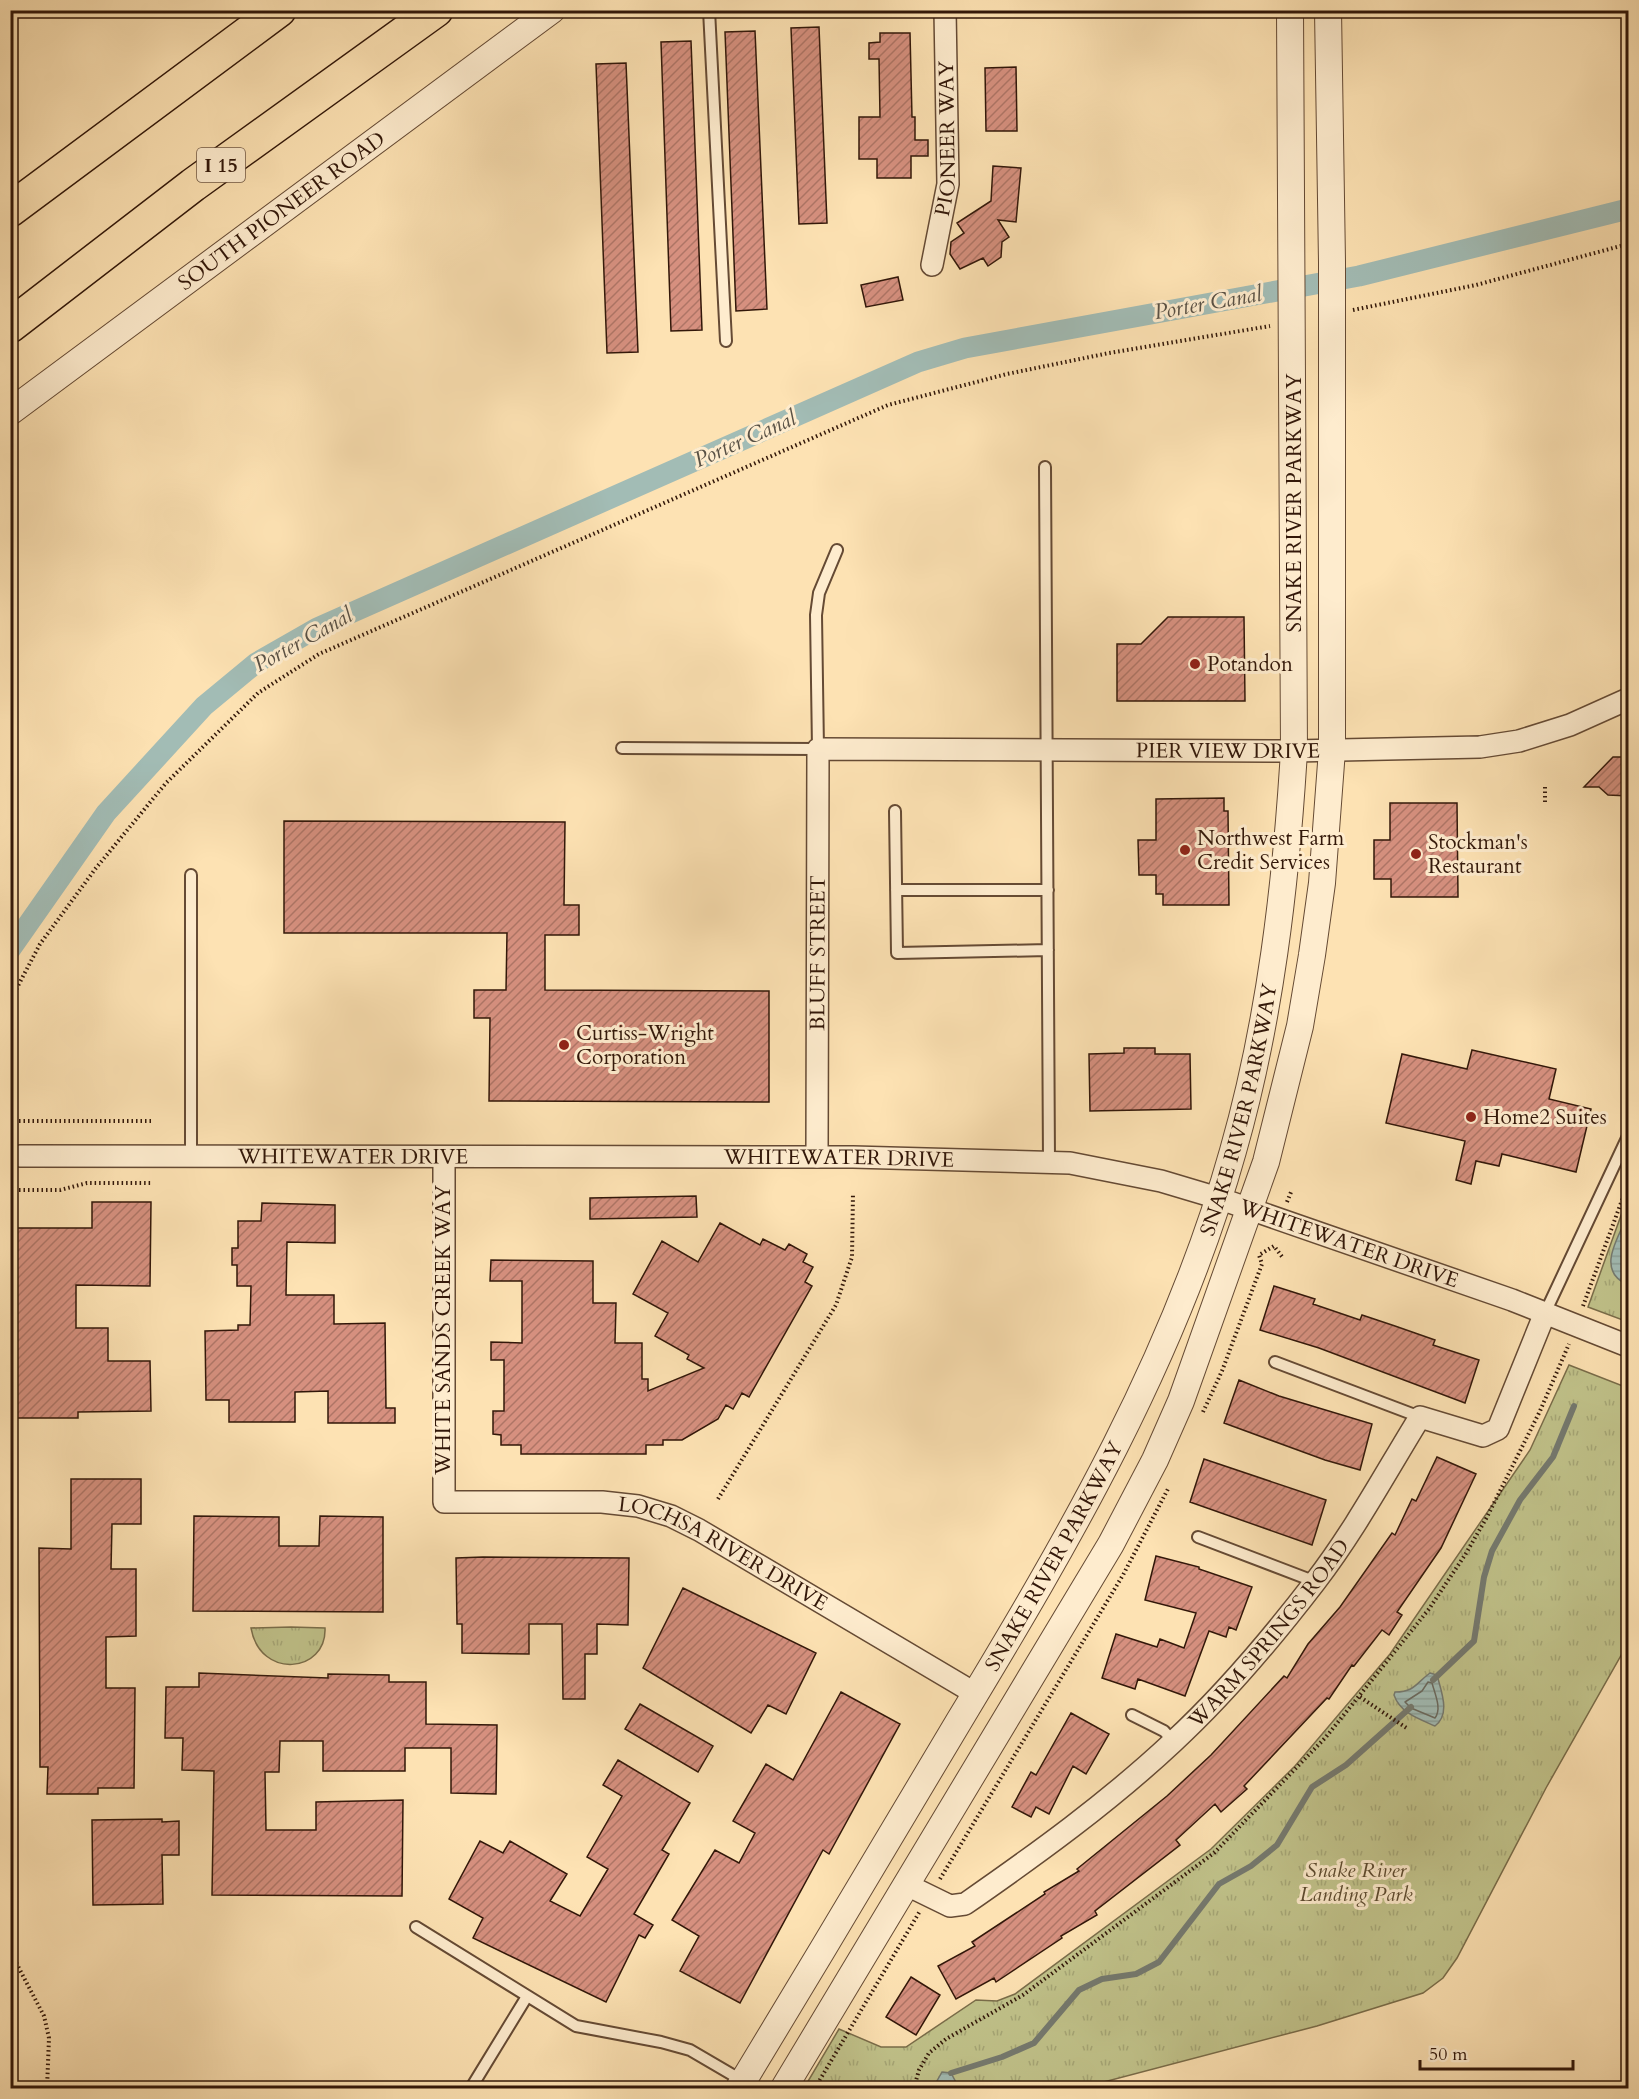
<svg xmlns="http://www.w3.org/2000/svg" width="1639" height="2099" font-family="Cardo,serif">
  <style>
    .grass { fill: url(#grass-tufts); stroke: #7a6d4a; stroke-width: 1.5 }
    .water { fill: url(#water-rules); stroke: #757a70; stroke-width: 1.5 }
    .lines { fill: none; stroke-linecap: round; stroke-linejoin: round }
    .shore { stroke: #6a6a5f; stroke-width: 1.5 }
    .stream { stroke: #757a70; stroke-width: 6 }
    .canal { stroke: #a2bcb5; stroke-width: 21 }
    .building { fill: url(#building-hatch); stroke: #321709; stroke-width: 1.5 }
    .service-casing { stroke: #654a34; stroke-width: 14 }
    .minor-casing { stroke: #654a34; stroke-width: 24 }
    .tertiary-casing { stroke: #654a34; stroke-width: 28 }
    .motorway-casing { stroke: #321709; stroke-width: 36 }
    .path { stroke: #321709; stroke-width: 4; stroke-dasharray: 1.5 3; stroke-linecap: butt }
    .service { stroke: #feecce; stroke-width: 10 }
    .minor { stroke: #feecce; stroke-width: 21 }
    .tertiary { stroke: #feecce; stroke-width: 26 }
    .motorway { stroke: #fde2b3; stroke-width: 33 }
    .poi-dot { fill: #8f2418; stroke: #feecce; stroke-width: 2 }
    .labels { text-anchor: middle; dominant-baseline: central; stroke-width: 6; stroke-linejoin: round; paint-order: stroke }
    .shield { fill: #feecce; stroke: #6f5744; stroke-width: 1.5 }
    .shield-label { font-size: 20px; font-weight: bold; fill: #321709 }
    .street-label { font-size: 21px; fill: #321709; stroke: #feecce }
    .poi-label { font-size: 21px; fill: #321709; stroke: #feecce; text-anchor: start }
    .park-label { font-size: 21px; font-style: italic; fill: #5d4b30; stroke: #feecce }
    .water-label { font-size: 22px; font-style: italic; fill: #595145; stroke: #feecce }
  </style>
  <defs>
    <pattern id="grass-tufts" width="24" height="20" patternUnits="userSpaceOnUse" patternTransform="scale(1.5)"><rect width="24" height="20" fill="#c1c38b"/><path d="M3 7l-1-3M5 7V3M7 7l1-3M15 17l-1-3M17 17v-4M19 17l1-3" fill="none" stroke="#a6a777"/></pattern>
    <pattern id="water-rules" width="6" height="5" patternUnits="userSpaceOnUse" patternTransform="scale(1.5)"><rect width="6" height="5" fill="#a2bcb5"/><path d="M0 2.5h6" fill="none" stroke="#8ca19a"/></pattern>
    <pattern id="building-hatch" width="6" height="6" patternUnits="userSpaceOnUse" patternTransform="scale(1.5)"><rect width="6" height="6" fill="#d6907f"/><path d="M-1 1l2-2M0 6l6-6M5 7l2-2" fill="none" stroke="#ae7566"/></pattern>
  </defs>
  <rect width="100%" height="100%" fill="#fde2b3"/>
  <filter id="stains"><feTurbulence type="fractalNoise" baseFrequency=".00333" numOctaves="4"/><feColorMatrix values="0 0 0 0 .2 0 0 0 0 .09 0 0 0 0 .02 0 0 0 .5 -.17"/></filter>
  <radialGradient id="worn" r=".72"><stop offset=".6" stop-color="#630" stop-opacity="0"/><stop offset="1" stop-color="#630" stop-opacity=".3"/></radialGradient>
  <path class="grass" d="M1628,1196V1322L1588,1307Z
    M1569,1365L1628,1388V1643L1546,1788L1457,1958L1443,1978L1423,1993L1317,2026L1081,2088H804L839,2029L881,2047H906L976,2000L997,2001L1015,1994L1211,1849L1295,1766L1390,1654L1530,1450Z
    M291,1627L325,1628C327,1673 260,1680 251,1628Z"/>
  <path class="water" d="M1628,1215V1285C1595,1271 1618,1238 1628,1215Z
    M1430,1673L1437,1675C1441,1691 1451,1714 1435,1726C1419,1719 1400,1713 1394,1695L1395,1692C1415,1692 1416,1683 1430,1673Z
    M942,2072L951,2073L959,2088H933Z"/>
  <g class="lines">
    <path class="shore" d="M1428,1682L1432,1683C1435,1694 1442,1709 1435,1718L1411,1708L1405,1702L1422,1691Z"/>
    <path class="stream" d="M1433,1680L1474,1641L1484,1577L1492,1551L1520,1500L1553,1457L1574,1406
      M951,2073L1002,2057L1034,2043L1079,1990L1102,1979L1136,1974L1159,1962L1219,1884L1251,1866L1277,1845L1312,1787L1346,1765L1411,1707"/>
    <path class="canal" d="M10,950L106,813L204,706L256,663L317,628L918,362L965,348L1359,276L1628,209"/>
  </g>
  <path class="building" d="M819,27L827,223L799,224L791,28Z
    M755,31L767,309L736,311L725,32Z
    M880,33H910L912,117H915V140H928V156H911V178H877V159H859V117H880L879,59H869V43L880,42Z
    M691,41L702,330L671,331L661,42Z
    M626,63L638,352L607,353L596,64Z
    M1016,67L1017,131H986L985,68Z
    M993,166L1021,168L1016,222L998,220L1009,237L1002,242L1001,257L988,266L983,258L960,269L950,254L951,242L964,233L957,223L991,201Z
    M898,277L903,300L866,307L861,285Z
    M1168,617H1244L1245,701H1117V644H1141Z
    M1613,757H1629V796L1608,795L1599,787H1584Z
    M1224,798V811H1228L1229,905H1163V894H1156V875H1139L1138,840H1156V799Z
    M1390,803H1457L1458,897H1391V879H1374V840H1390Z
    M284,821L565,822L564,905H579V935H545V990L769,991V1102L489,1101L490,1018H474V990H506L507,933H284Z
    M1124,1048H1155V1054H1190L1191,1109L1090,1111L1089,1054L1124,1053Z
    M1472,1050L1556,1069L1549,1099L1591,1109L1576,1172L1502,1154L1499,1166L1476,1161L1471,1184L1456,1180L1465,1141L1386,1123L1402,1054L1467,1069Z
    M696,1196L697,1217L590,1219V1198Z
    M92,1202H151L150,1286L76,1285V1328H108V1361H150L151,1411L78,1412V1418H10V1228H92Z
    M262,1203L335,1205V1243L287,1242L286,1295H334V1324L385,1323L386,1408H395V1423H328V1391L295,1392V1422H229V1400H206L205,1331L238,1330V1325H250L251,1286H237V1265H232V1248H238V1221H261Z
    M720,1223L760,1245L763,1239L785,1250L789,1244L807,1254L803,1262L813,1267L805,1282L812,1286L749,1397L742,1393L733,1409L726,1405L718,1419L682,1440H663V1445H646V1454H521V1445H501V1435L493,1434V1411H504V1360H491V1342L522,1343V1281H490L491,1260L593,1261V1303H616L615,1343H642V1379H648V1391L704,1368L687,1359L689,1355L655,1336L668,1313L633,1294L662,1241L698,1262Z
    M1274,1286L1315,1299L1313,1304L1360,1320L1362,1315L1395,1326L1435,1340L1433,1345L1479,1360L1465,1403L1319,1348L1260,1330Z
    M1239,1380L1279,1396L1372,1424L1360,1470L1325,1460L1224,1423Z
    M1437,1457L1476,1474L1441,1548L1397,1612L1402,1615L1389,1635L1382,1630L1354,1666L1352,1665L1329,1699L1327,1698L1244,1786L1247,1789L1221,1812L1215,1804L1176,1840L1180,1845L1095,1911L1097,1915L1061,1936L1062,1938L996,1982L994,1978L956,1999L938,1966L975,1946L972,1942L1045,1894L1044,1892L1079,1871L1077,1869L1167,1796L1211,1755L1284,1676L1287,1678L1308,1644L1340,1607L1392,1533L1395,1535L1412,1499L1416,1501Z
    M1204,1459L1326,1500L1312,1545L1190,1502Z
    M71,1479H141V1524H112L111,1569H136V1636L106,1637V1688H135L134,1788H98V1794H47L48,1767H40L39,1548L71,1549Z
    M194,1516L279,1517V1546H319L320,1516L383,1517V1612L193,1611Z
    M1156,1556L1199,1567V1569L1252,1587L1236,1630L1229,1627L1226,1637L1209,1631L1185,1696L1138,1679L1135,1689L1102,1678L1116,1634L1157,1647L1160,1639L1184,1648L1196,1613L1145,1600Z
    M483,1557L629,1558L628,1625L597,1624V1654H585V1699H563L562,1624H529V1654L462,1653V1624H457L456,1558Z
    M683,1588L816,1653L786,1714L768,1705L751,1733L643,1668Z
    M199,1673L328,1678V1674L389,1675V1682H426V1724L497,1725L496,1794L451,1793V1748H405V1771H323V1741H280L279,1772H265L266,1830H316V1802L403,1800L402,1896L212,1895L214,1771L182,1770L183,1738H165L166,1687H199Z
    M841,1692L900,1724L829,1854L823,1850L740,2003L680,1971L699,1936L672,1920L715,1850L739,1863L755,1833L733,1821L766,1764L793,1780Z
    M640,1704L713,1746L698,1772L625,1729Z
    M1071,1713L1109,1734L1086,1774L1073,1766L1049,1814L1036,1807L1031,1817L1012,1807L1031,1772L1036,1775Z
    M618,1760L690,1803L662,1850L669,1854L634,1914L653,1925L645,1938L639,1935L606,2002L473,1938L483,1918L449,1899L480,1841L503,1853L510,1841L567,1874L550,1901L580,1916L608,1869L587,1857L622,1796L603,1785Z
    M162,1819V1822L179,1821V1855H162L163,1904L93,1905L92,1820Z
    M911,1977L940,1995L916,2035L886,2017Z"/>
  <g class="lines">
    <g class="service-casing">
      <path id="service" d="M709,10L726,341
        M1045,467L1049,1161
        M622,748L818,749L816,615L819,593L837,550
        M895,811L897,953L1048,950
        M191,875V1156
        M896,890H1048
        M1545,1313L1628,1136
        M1275,1362L1420,1417
        M1198,1537L1316,1582
        M1132,1715L1164,1731L1174,1742
        M416,1927L576,2026L661,2042L690,2050L755,2088
        M471,2088L526,1998"/>
    </g>
    <g class="minor-casing">
      <g id="minor">
        <path id="s1" d="M932,265L948,184L945,10"/>
        <path id="s2" d="M20,1156L853,1157L1070,1163L1161,1181L1218,1198L1512,1300L1628,1346"/>
        <path id="s3" d="M444,1157V1502H602L638,1506L671,1516L699,1530L976,1694"/>
        <path id="s4" d="M817,1157L818,749L1294,751L1480,747L1519,741L1570,725L1628,699"/>
        <path id="s5" d="M907,1885L950,1906L965,1904C1037,1854 1109,1802 1173,1742C1225,1694 1272,1638 1315,1582C1355,1530 1386,1472 1420,1417L1483,1436L1498,1429L1545,1313"/>
      </g>
    </g>
    <g class="tertiary-casing">
      <g id="tertiary">
        <path id="s6" d="M10,412L552,10"/>
        <path id="s7" d="M739,2088C813,1966 886,1844 959,1721C1069,1539 1175,1358 1233,1151C1270,1022 1286,884 1294,751L1290,10"/>
        <path d="M784,2088L1111,1544L1155,1460L1181,1401L1266,1162L1300,1026L1312,955L1322,883L1332,750V262L1328,10"/>
      </g>
    </g>
    <g class="motorway-casing">
      <path id="motorway" d="M10,210L279,10
        M10,326L193,185L436,10"/>
    </g>
    <path class="path" d="M1353,310L1476,285L1628,244
      M1545,787V805
      M10,1001L40,944L96,868L166,783L258,693L319,654L888,405L1007,374L1109,353L1270,326
      M10,1121H153
      M10,1190H60L87,1183H151
      M1287,1202L1291,1192
      M1583,1306L1628,1184
      M1203,1412L1222,1371L1262,1264L1259,1255L1274,1246L1283,1258
      M718,1499L836,1305L852,1257L853,1193
      M1360,1697L1408,1729
      M940,1879L1123,1575L1169,1487
      M10,1951L44,2016L49,2038L47,2088
      M10,2062L11,2088
      M815,2088L920,1911
      M914,2088L919,2070L929,2053L946,2039L1023,1995L1214,1853L1326,1737L1429,1609L1465,1555L1487,1517L1540,1411L1569,1344"/>
    <use href="#service" class="service"/>
    <use href="#minor" class="minor"/>
    <use href="#tertiary" class="tertiary"/>
    <use href="#motorway" class="motorway"/>
  </g>
  <g class="poi-dot">
    <circle cx="1195" cy="664" r="6"/>
    <circle cx="1185" cy="850" r="6"/>
    <circle cx="1416" cy="854" r="6"/>
    <circle cx="564" cy="1045" r="6"/>
    <circle cx="1471" cy="1117" r="6"/>
  </g>
  <g class="labels">
    <rect class="shield" x="197" y="148" width="48" height="34" rx="4.5"/>
    <g class="shield-label">
      <text x="221" y="165">I 15</text>
    </g>
    <g class="street-label">
      <text stroke="none"><textPath href="#s1" startOffset="128">PIONEER WAY</textPath></text>
      <text stroke="none"><textPath href="#s6" startOffset="338">SOUTH PIONEER ROAD</textPath></text>
      <text transform="translate(1294 503) rotate(-90)">SNAKE RIVER PARKWAY</text>
      <text stroke="none"><textPath href="#s4" startOffset="818">PIER VIEW DRIVE</textPath></text>
      <text stroke="none"><textPath href="#s4" startOffset="204">BLUFF STREET</textPath></text>
      <text stroke="none"><textPath href="#s7" startOffset="1104">SNAKE RIVER PARKWAY</textPath></text>
      <text stroke="none"><textPath href="#s2" startOffset="333">WHITEWATER DRIVE</textPath></text>
      <text stroke="none"><textPath href="#s2" startOffset="819">WHITEWATER DRIVE</textPath></text>
      <text stroke="none"><textPath href="#s2" startOffset="1341">WHITEWATER DRIVE</textPath></text>
      <text transform="translate(443 1330) rotate(-90)">WHITE SANDS CREEK WAY</text>
      <text stroke="none"><textPath href="#s7" startOffset="618">SNAKE RIVER PARKWAY</textPath></text>
      <text stroke="none"><textPath href="#s3" startOffset="636">LOCHSA RIVER DRIVE</textPath></text>
      <text stroke="none"><textPath href="#s5" startOffset="472">WARM SPRINGS ROAD</textPath></text>
    </g>
    <g class="poi-label">
      <text x="1207" y="664">Potandon</text>
      <text x="1197" y="838">Northwest Farm<tspan x="1197" dy="24">Credit Services</tspan></text>
      <text x="1428" y="842">Stockman's<tspan x="1428" dy="24">Restaurant</tspan></text>
      <text x="576" y="1033">Curtiss-Wright<tspan x="576" dy="24">Corporation</tspan></text>
      <text x="1483" y="1117">Home2 Suites</text>
    </g>
    <g class="park-label">
      <text x="1356" y="1870">Snake River<tspan x="1356" dy="24">Landing Park</tspan></text>
    </g>
    <g class="water-label">
      <text transform="translate(1208 303) rotate(-10)">Porter Canal</text>
      <text transform="translate(745 439) rotate(-24)">Porter Canal</text>
      <text transform="translate(303 640) rotate(-29)">Porter Canal</text>
    </g>
  </g>
  <rect width="1639" height="2099" fill="none" stroke="#fde2b3" stroke-width="36"/>
  <rect x="12" y="12" width="1615" height="2075" fill="none" stroke="#321709" stroke-width="3"/>
  <rect x="18" y="18" width="1603" height="2063" fill="none" stroke="#321709" stroke-width="1.5"/>
  <path d="M1420 2060v9h153v-9" fill="none" stroke="#321709" stroke-width="3"/>
  <text x="1429" y="2060" font-size="18" fill="#321709" stroke="#feecce" stroke-width="4.5" paint-order="stroke">50 m</text>
  <rect width="100%" height="100%" filter="url(#stains)"/>
  <rect width="100%" height="100%" fill="url(#worn)"/>
</svg>
